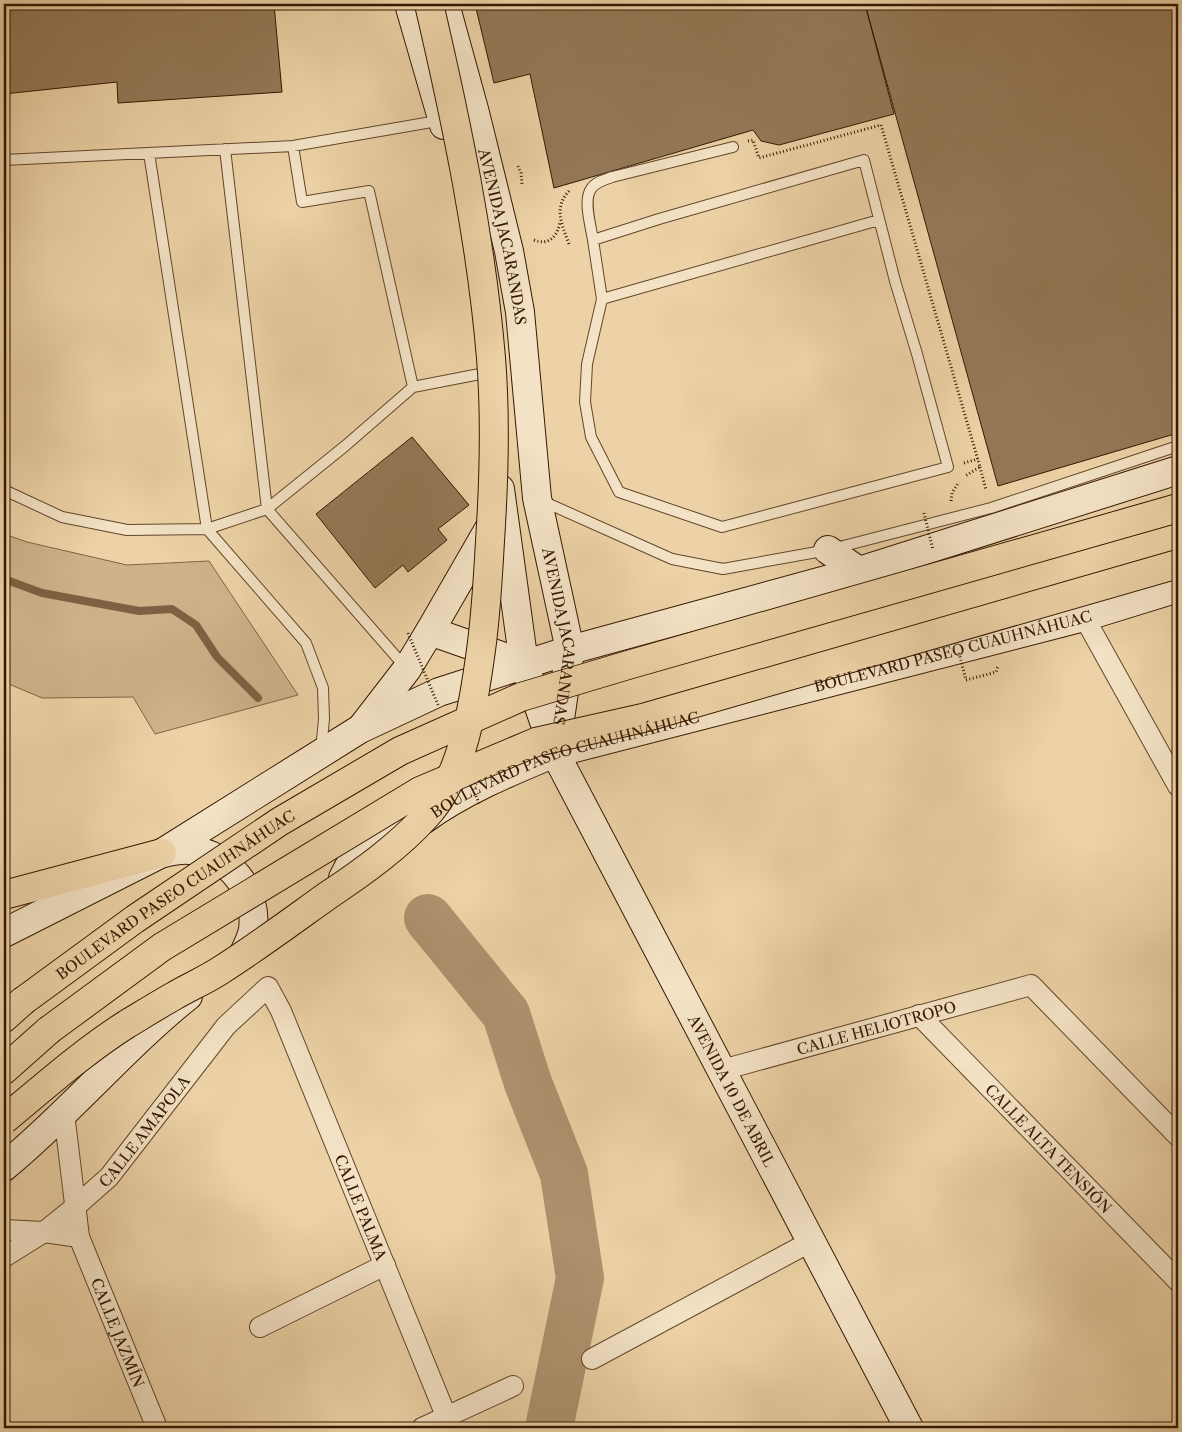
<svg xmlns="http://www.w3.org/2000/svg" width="1182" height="1432" font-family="'Libre Caslon Text',serif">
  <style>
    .green { fill: #cdb28a; stroke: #816445 }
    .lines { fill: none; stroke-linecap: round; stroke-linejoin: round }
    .stream { stroke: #7e6142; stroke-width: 8 }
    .river { stroke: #ae926e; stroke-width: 48 }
    .building { fill: #947856; stroke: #351700 }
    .lane-casing { stroke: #63462a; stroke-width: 12 }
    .street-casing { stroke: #63462a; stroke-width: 22 }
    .secondary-casing { stroke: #351700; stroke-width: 30 }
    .primary-casing { stroke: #351700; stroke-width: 30 }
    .highway-casing { stroke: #351700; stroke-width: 30 }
    .path { stroke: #351700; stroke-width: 3; stroke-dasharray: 1 2.5; stroke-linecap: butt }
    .lane { stroke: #f3e2c5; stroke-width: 10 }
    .street { stroke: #f3e2c5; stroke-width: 20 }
    .secondary { stroke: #f3e2c5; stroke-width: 28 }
    .primary { stroke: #ecd2a6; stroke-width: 28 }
    .highway { stroke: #ecd2a6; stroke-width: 28 }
    .primary-bridge-casing { stroke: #351700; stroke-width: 30; stroke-linecap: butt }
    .path-bridge { stroke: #351700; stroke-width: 3; stroke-dasharray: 1 2.5; stroke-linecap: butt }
    .primary-bridge { stroke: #ecd2a6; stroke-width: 28 }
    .labels { text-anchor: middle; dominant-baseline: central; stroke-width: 4.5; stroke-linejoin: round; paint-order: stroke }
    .street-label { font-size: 15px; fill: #351700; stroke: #f3e2c5 }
  </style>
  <rect width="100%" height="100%" fill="#ecd2a6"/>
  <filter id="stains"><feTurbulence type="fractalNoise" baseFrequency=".004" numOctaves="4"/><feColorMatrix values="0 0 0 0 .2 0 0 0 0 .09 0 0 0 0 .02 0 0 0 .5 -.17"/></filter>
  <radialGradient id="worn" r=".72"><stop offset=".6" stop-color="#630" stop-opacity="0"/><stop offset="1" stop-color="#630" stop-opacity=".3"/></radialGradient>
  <path class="green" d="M4,534L27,542L127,565L209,561L298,695L155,734L133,697L42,698L4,682Z"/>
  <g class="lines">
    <path class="stream" d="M4,579L42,593L139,611L172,609L196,625L217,657L258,698"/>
    <path class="river" d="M428,918L506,1014L528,1083L564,1174L580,1278L549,1428"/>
  </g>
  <path class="building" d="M4,4H274L282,92L118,103L117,82L4,94Z
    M475,4H865L894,114L779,145L761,141L753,130L554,188L530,74L494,83Z
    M865,4H1178V433L998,486Z
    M412,437L469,505L438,529L447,540L408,572L403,565L375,588L316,514Z"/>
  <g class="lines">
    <g class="lane-casing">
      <path id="lane" d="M293,146L302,202L369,191L413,387
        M225,149L267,509L406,668
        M149,153L207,529L306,643L323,688L324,719L321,750
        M4,160L293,146L443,120
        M864,160L895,281L917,354L948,467L722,527L619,492L591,437L585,402L587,364L602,299L593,240L659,219Z
        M593,240C591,227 583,200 591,189C595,182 604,180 612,177L733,147
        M602,299L879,220
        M4,490L62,517L127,530L207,529L267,509L345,446L413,387L485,373
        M540,500L672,559L723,569L828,550L991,508L1178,446"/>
    </g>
    <g class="street-casing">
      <g id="street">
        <path d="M1084,617L1178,786"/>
        <path id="s1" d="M919,1015L1178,1281"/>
        <path id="s2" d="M722,1070L1031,985L1178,1136"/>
        <path id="s3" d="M64,1113L79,1237L157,1428"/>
        <path d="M4,1230L44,1232L79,1237"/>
        <path id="s4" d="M4,1257L44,1232L75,1207L109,1177L226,1026L268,987L281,1011L451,1428"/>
        <path d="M260,1327L385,1265"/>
        <path d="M592,1359L810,1242"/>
        <path d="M422,1428L513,1386"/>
      </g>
    </g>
    <g class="secondary-casing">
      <g id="secondary">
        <path d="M409,4L444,125"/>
        <path id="s5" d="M445,4L475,113L509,251L520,312L537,498L570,650L556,747"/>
        <path id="s6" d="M500,489L524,664L555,753L909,1428"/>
        <path d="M828,550L859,571"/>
        <path d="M430,631L504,657"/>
        <path d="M363,726L407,669L430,631L494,520"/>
        <path id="s7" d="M423,820C463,791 509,772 555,753L1084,617L1178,588"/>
        <path d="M164,853C172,851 181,849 190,850C229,854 258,891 253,930C251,939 247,947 243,955"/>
        <path d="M343,878C356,852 366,835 391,818"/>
        <path d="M4,933L162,853L360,729L439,692L570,650L859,571L1178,470"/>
        <path d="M4,1167C69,1114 123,1048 188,996"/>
      </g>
    </g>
    <g class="primary-casing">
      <path id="primary" d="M4,1018L23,1001
        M4,1070L49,1030"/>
    </g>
    <g class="highway-casing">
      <path id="highway" d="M4,895L162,853"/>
    </g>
    <path class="path" d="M748,141L753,140L759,158L881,125L980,467L965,476
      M518,166L521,173L522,184
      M534,240C549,246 558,236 560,221
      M569,244C561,223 553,206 571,189
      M964,463L978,459
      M980,467L986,490
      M951,501L952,493L959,482
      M966,680L996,672L998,666"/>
    <use href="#lane" class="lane"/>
    <use href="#street" class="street"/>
    <use href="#secondary" class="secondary"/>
    <use href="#primary" class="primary"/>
    <use href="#highway" class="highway"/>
    <g class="primary-bridge-casing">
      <g id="primary-bridge">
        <path id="s8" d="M23,1001L135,919L279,822L400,751L521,697L628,665L1178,508"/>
        <path d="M49,1030L162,947L420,791L536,742L643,718L1178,564"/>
        <path d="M4,1120C44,1087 83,1052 127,1024C142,1015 158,1005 174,996C189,987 206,980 221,970C257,947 292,921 327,896C363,872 398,847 427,815C463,776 474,702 481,650C486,614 488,578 490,541C494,480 496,419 491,358C481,239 456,120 429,4"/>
      </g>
    </g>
    <path class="path-bridge" d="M924,513L933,550
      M408,633L438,705
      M959,653L966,680
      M476,796L480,805"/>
    <use href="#primary-bridge" class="primary-bridge"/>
  </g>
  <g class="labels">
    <g class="street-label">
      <text stroke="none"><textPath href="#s5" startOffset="240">AVENIDA JACARANDAS</textPath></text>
      <text stroke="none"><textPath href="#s5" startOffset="645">AVENIDA JACARANDAS</textPath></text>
      <text stroke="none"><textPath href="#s7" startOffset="559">BOULEVARD PASEO CUAUHNÁHUAC</textPath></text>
      <text stroke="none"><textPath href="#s7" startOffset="154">BOULEVARD PASEO CUAUHNÁHUAC</textPath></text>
      <text stroke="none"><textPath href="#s8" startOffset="186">BOULEVARD PASEO CUAUHNÁHUAC</textPath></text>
      <text stroke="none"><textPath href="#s2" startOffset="160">CALLE HELIOTROPO</textPath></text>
      <text stroke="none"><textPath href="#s6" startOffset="652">AVENIDA 10 DE ABRIL</textPath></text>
      <text stroke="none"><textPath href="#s4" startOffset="190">CALLE AMAPOLA</textPath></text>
      <text stroke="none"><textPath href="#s1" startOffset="186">CALLE ALTA TENSIÓN</textPath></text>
      <text stroke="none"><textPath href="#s4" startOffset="620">CALLE PALMA</textPath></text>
      <text stroke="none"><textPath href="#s3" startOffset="228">CALLE JAZMÍN</textPath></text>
    </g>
  </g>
  <rect width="1182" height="1432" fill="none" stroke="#ecd2a6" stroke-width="20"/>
  <rect x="5" y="5" width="1172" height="1422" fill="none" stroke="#351700" stroke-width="2.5"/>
  <rect x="10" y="10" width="1162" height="1412" fill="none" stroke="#351700"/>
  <rect width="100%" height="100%" filter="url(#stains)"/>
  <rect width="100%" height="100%" fill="url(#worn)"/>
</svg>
